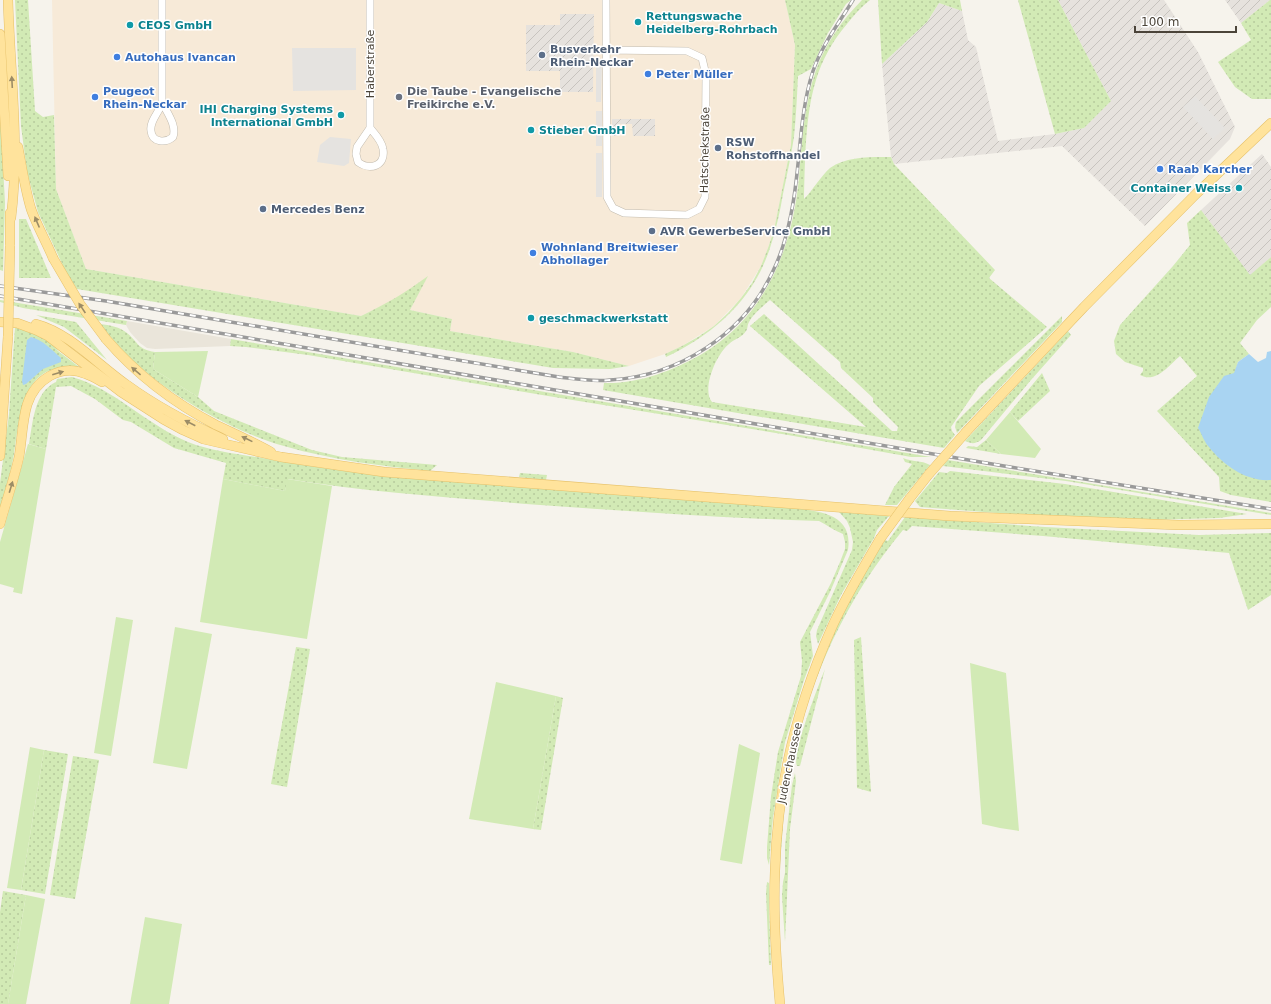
<svg xmlns="http://www.w3.org/2000/svg" width="1271" height="1004" font-family="'DejaVu Sans',sans-serif">
  <style>
    .residential { fill: #eae5da }
    .commercial { fill: #f7ead8 }
    .industrial { fill: url(#industrial-furrows) }
    .grass { fill: url(#grass-dots); fill-rule: evenodd }
    .garden { fill: #d2eab5 }
    .parking { fill: #e5e3e0 }
    .water { fill: #a9d4f2 }
    .lines { fill: none; stroke-linecap: round; stroke-linejoin: round }
    .minor-casing { stroke: #c2bbae; stroke-width: 8 }
    .major-casing { stroke: #e6c16a; stroke-width: 10 }
    .minor { stroke: #fff; stroke-width: 7 }
    .major { stroke: #ffe39c; stroke-width: 9 }
    .rail-casing { stroke: #9a9a9a; stroke-width: 3.5 }
    .rail { stroke: #fff; stroke-width: 2; stroke-dasharray: 6; stroke-linecap: butt }
    .major-bridge-casing { stroke: #e6c16a; stroke-width: 10; stroke-linecap: butt }
    .major-bridge { stroke: #ffe39c; stroke-width: 9 }
    .oneway { fill: #9c8c66 }
    .culture-dot { fill: #0f9aa8; stroke: #fff; stroke-width: 1.5 }
    .service-dot { fill: #5c6f8a; stroke: #fff; stroke-width: 1.5 }
    .shop-dot { fill: #3f7fe0; stroke: #fff; stroke-width: 1.5 }
    .worship-dot { fill: #6b7280; stroke: #fff; stroke-width: 1.5 }
    .labels { text-anchor: middle; dominant-baseline: central; stroke-width: 3; stroke-linejoin: round; paint-order: stroke }
    .culture-label { font-size: 11px; font-weight: bold; fill: #0d838f; stroke: #fff; text-anchor: start }
    .service-label { font-size: 11px; font-weight: bold; fill: #4e5e75; stroke: #fff; text-anchor: start }
    .shop-label { font-size: 11px; font-weight: bold; fill: #366cbe; stroke: #fff; text-anchor: start }
    .street-label { font-size: 11px; fill: #4b4439; stroke: #fff }
    .worship-label { font-size: 11px; font-weight: bold; fill: #5b616d; stroke: #fff; text-anchor: start }
  </style>
  <defs>
    <pattern id="industrial-furrows" width="10" height="10" patternUnits="userSpaceOnUse"><rect width="10" height="10" fill="#e6e2dd"/><path d="M-1 1l2-2M0 10L10 0M9 11l2-2" fill="none" stroke="#c7c3be"/></pattern>
    <pattern id="grass-dots" width="8" height="8" patternUnits="userSpaceOnUse"><rect width="8" height="8" fill="#d2eab5"/><path d="M2 2h.1M6 6h.1" fill="none" stroke="#b6ca9c" stroke-width="1.8" stroke-linecap="round"/></pattern>
  </defs>
  <rect width="100%" height="100%" fill="#f6f3ec"/>
  <path class="residential" d="M127,321L231,339L230,346L155,349L147,348L140,343L130,332L126,325Z"/>
  <path class="commercial" d="M52,0H785L795,45L791,145L774,230L768,248L761,266L741,298L714,326L682,346L665,354L629,366L573,352L450,331L452,319L410,310L427,277L406,293L384,305L361,316L86,269L56,189Z"/>
  <path class="industrial" d="M1058,0H1164L1198,52L1235,127L1230,139L1145,226L1062,146L894,164L891,157L882,64L927,22L939,3L962,11L968,40L976,47L998,141L1055,134L1084,128L1111,101Z
    M1225,0H1270L1241,23Z
    M560,14H594L593,92H560V71H526V25H560Z
    M612,119H655V136H633L632,124H618L617,136H612Z
    M1262,154L1271,167V257L1250,276L1201,210Z"/>
  <path class="grass" d="M15,0H28L35,111L43,117L54,115L56,189L86,269L361,316C386,304 405,293 428,276L410,310L452,319L450,331L573,352L629,366L610,369L553,368L77,289L66,272L38,212L27,172L21,126Z
    M785,0H851L846,4L828,33L811,69L798,76C797,96 796,117 794,137C791,156 787,175 783,194C780,212 776,230 770,248C753,300 714,334 666,357L665,354L682,346L698,337L714,326L728,313L741,298L752,283L761,266L768,248L774,230L791,145L795,45Z
    M862,0H870C861,7 854,15 847,24C833,40 822,60 816,80C805,115 805,162 804,199C813,190 820,177 830,168C847,156 871,157 891,157L894,164L995,270L989,278L1047,327L979,386L951,427L952,431L955,435L944,448L603,390L604,383C639,384 672,371 702,354C766,316 792,249 799,178C802,142 804,104 816,70C826,43 842,20 862,0ZM770,300L840,362L841,368L873,398V402L898,427L897,431H892L764,314L750,326L866,427L712,402C701,389 717,353 729,344C734,339 742,338 746,331C748,329 747,325 749,322C753,314 763,306 770,300Z
    M878,0H960L962,11L939,3L927,22L882,64Z
    M1018,0H1058L1111,101L1084,128L1055,134Z
    M1270,0H1271V99H1252L1235,87L1218,62L1251,40L1241,23Z
    M0,110L5,203L3,271L0,270Z
    M1201,210L1250,275L1271,257V307L1257,320L1240,343L1249,354L1238,362L1235,373L1265,480H1271V502L1231,495L1220,491L1219,477L1157,411L1197,376L1180,356C1169,365 1156,384 1140,375L1143,371V368L1125,362L1116,354L1114,341L1120,325L1173,266L1190,245L1187,223Z
    M19,219H26L51,278H19Z
    M0,300L127,321L126,325L23,308L0,302Z
    M36,315L76,322L107,360L64,327Z
    M1062,316V322L957,433L955,427L956,422Z
    M100,324C110,325 120,327 127,333C139,343 137,349 155,352L153,369L198,397L214,411L312,450L342,457L437,465L430,471C381,466 332,460 284,446C234,432 170,396 132,360C121,349 110,337 100,324Z
    M15,327L26,329L47,338L58,351L83,370C77,369 71,368 65,368C21,367 19,424 14,454C11,472 5,491 0,508V483L9,414Z
    M1068,331L1071,335L1031,380L981,440C975,444 972,444 965,441Z
    M231,339L931,457H911L788,435L548,396L308,355L246,347L230,346Z
    M1042,373L1050,391L1018,421L1010,412Z
    M72,377C115,389 147,425 188,442C211,451 237,454 262,458C307,466 351,472 397,477L785,507C812,511 854,510 848,550L830,592L810,632L813,656L804,680L785,742L773,817L769,865L767,858V847L771,796L778,752L801,676L802,661L800,642L831,583L840,562L845,549V542L843,534C835,531 827,525 819,521C721,518 624,511 526,504C446,497 367,492 288,479L285,491L223,479L226,463L174,448L131,422L123,420L95,399L71,386L56,387L46,449L29,444C33,422 34,392 56,382L57,379Z
    M986,440L1001,454L966,448L968,446L977,447Z
    M903,458C912,462 921,460 930,465L897,505H885L894,487L912,464L905,462Z
    M948,460L1271,513V515L1066,481L943,466Z
    M950,471L1065,484L1247,514L1219,518L1117,521L1010,514L920,507L915,501L939,472L947,473Z
    M520,473L547,475L546,480L519,477Z
    M839,512L889,516L877,530L874,538L841,595L818,644L816,636L817,630L852,550L853,542L850,528L847,521Z
    M905,517L1045,527L1199,535L1271,533V595L1248,610L1229,553L1043,536L912,526L907,531L903,530C841,604 801,697 786,793C783,817 782,841 780,865L778,868L785,781L807,699L841,617L866,571L885,540L888,541Z
    M861,637L871,792L857,788L854,640Z
    M296,647L310,649L287,787L271,784Z
    M825,669L800,766H797C791,755 819,684 825,669Z
    M556,696L563,698L541,830L533,829Z
    M44,750L68,754L45,894L21,890Z
    M73,756L99,760L75,899L50,895Z
    M795,773L796,781L790,829L785,942L782,896L783,882L785,873V846L792,785Z
    M767,882L769,883V910L771,965H769L766,893Z
    M3,891L26,895L8,1004H0V912Z"/>
  <path class="garden" d="M208,351L198,397L153,369L155,352Z
    M1010,412L1041,449L1035,458L1001,454L986,440Z
    M28,444L46,449L22,594L13,592L14,588L0,584V542Z
    M223,479L285,491L287,479L332,486L307,639L200,622Z
    M116,617L133,620L111,756L94,753Z
    M175,627L212,634L187,769L153,763Z
    M970,663L1006,673L1019,831L1000,828L982,824Z
    M496,682L556,696L533,829L469,819Z
    M739,744L760,753L742,864L720,860Z
    M30,747L44,750L21,890L7,888Z
    M26,895L45,899L26,1004H8Z
    M145,917L182,924L169,1004H130Z"/>
  <path class="parking" d="M292,48H356V90L293,91Z
    M596,62H602L601,102H596Z
    M1195,96L1225,128L1213,139L1183,107Z
    M596,111H602V146H596Z
    M330,137L351,139L349,163L344,166L317,162L320,145Z
    M596,153H602V197H596Z"/>
  <path class="water" d="M31,337C43,340 52,350 61,358V362L43,369L26,384L23,385L22,381L27,340Z
    M1271,351V480C1247,482 1223,465 1209,447C1204,442 1202,434 1198,428L1209,397L1224,376L1234,373L1238,362L1249,354L1258,362L1266,358L1267,352Z"/>
  <g class="lines">
    <g class="minor-casing">
      <path id="minor" d="M162,0V102C160,112 149,121 151,131C152,143 166,143 173,137C177,125 167,113 162,102
        M370,0V128L357,147L356,154L358,162C370,171 386,166 383,149C382,141 375,134 370,128
        M606,0L607,197L613,208L624,213L687,215L699,209L705,197L706,75L702,58L687,51L606,50"/>
    </g>
    <g class="major-casing">
      <path id="major" d="M8,0C10,72 20,146 11,218
        M0,34L8,176
        M18,147C22,168 25,189 31,209C37,226 46,241 53,258
        M10,213V246
        M0,322L15,323
        M17,323L36,330L48,336L121,392L163,419L183,430L203,439L281,457L384,472L950,516L1178,525L1271,524
        M36,324C70,333 98,365 127,385C157,407 190,424 223,439
        M106,339C137,375 174,403 216,425C235,434 253,442 271,452
        M966,432L1084,307L1196,194L1271,123
        M0,456L8,336
        M910,498L929,474
        M0,524C6,502 14,479 19,457C22,440 22,422 27,405C35,380 60,363 86,374C92,376 97,379 102,382
        M780,1004C776,960 773,915 775,871C777,787 798,703 832,627C846,596 863,568 880,539"/>
    </g>
    <use href="#minor" class="minor"/>
    <use href="#major" class="major"/>
    <g class="rail-casing">
      <path id="rail" d="M0,286L106,301L559,377C576,379 593,382 610,380C679,376 744,334 773,271C782,253 787,234 791,214C801,167 798,117 813,71C822,45 839,23 853,0
        M0,296L1004,466L1271,509"/>
    </g>
    <use href="#rail" class="rail"/>
    <g class="major-bridge-casing">
      <path id="major-bridge" d="M53,258L80,304L106,339
        M8,336L10,246
        M929,474L966,432
        M880,539L910,498"/>
    </g>
    <use href="#major-bridge" class="major-bridge"/>
  </g>
  <defs><path id="oneway-solid" d="M-6-.8H1V-3.2L6.5 0L1 3.2V.8H-6Z"/></defs>
  <g class="oneway">
    <use href="#oneway-solid" transform="translate(12 82) rotate(-93)"/>
    <use href="#oneway-solid" transform="translate(37 222) rotate(-113)"/>
    <use href="#oneway-solid" transform="translate(82 308) rotate(-124)"/>
    <use href="#oneway-solid" transform="translate(136 371) rotate(-140)"/>
    <use href="#oneway-solid" transform="translate(58 373) rotate(-16)"/>
    <use href="#oneway-solid" transform="translate(190 423) rotate(-153)"/>
    <use href="#oneway-solid" transform="translate(247 439) rotate(-154)"/>
    <use href="#oneway-solid" transform="translate(11 487) rotate(-73)"/>
  </g>
  <g class="culture-dot">
    <circle cx="638" cy="22" r="4"/>
    <circle cx="130" cy="25" r="4"/>
    <circle cx="341" cy="115" r="4"/>
    <circle cx="531" cy="130" r="4"/>
    <circle cx="1239" cy="188" r="4"/>
    <circle cx="531" cy="318" r="4"/>
  </g>
  <g class="service-dot">
    <circle cx="542" cy="55" r="4"/>
    <circle cx="718" cy="148" r="4"/>
    <circle cx="263" cy="209" r="4"/>
    <circle cx="652" cy="231" r="4"/>
  </g>
  <g class="shop-dot">
    <circle cx="117" cy="57" r="4"/>
    <circle cx="648" cy="74" r="4"/>
    <circle cx="95" cy="97" r="4"/>
    <circle cx="1160" cy="169" r="4"/>
    <circle cx="533" cy="253" r="4"/>
  </g>
  <circle class="worship-dot" cx="399" cy="97" r="4"/>
  <g class="labels">
    <g class="culture-label">
      <text x="646" y="16">Rettungswache<tspan x="646" dy="13">Heidelberg-Rohrbach</tspan></text>
      <text x="138" y="25">CEOS GmbH</text>
      <text x="333" y="109" text-anchor="end">IHI Charging Systems<tspan x="333" dy="13">International GmbH</tspan></text>
      <text x="539" y="130">Stieber GmbH</text>
      <text x="1231" y="188" text-anchor="end">Container Weiss</text>
      <text x="539" y="318">geschmackwerkstatt</text>
    </g>
    <g class="service-label">
      <text x="550" y="49">Busverkehr<tspan x="550" dy="13">Rhein-Neckar</tspan></text>
      <text x="726" y="142">RSW<tspan x="726" dy="13">Rohstoffhandel</tspan></text>
      <text x="271" y="209">Mercedes Benz</text>
      <text x="660" y="231">AVR GewerbeService GmbH</text>
    </g>
    <g class="shop-label">
      <text x="125" y="57">Autohaus Ivancan</text>
      <text x="656" y="74">Peter Müller</text>
      <text x="103" y="91">Peugeot<tspan x="103" dy="13">Rhein-Neckar</tspan></text>
      <text x="1168" y="169">Raab Karcher</text>
      <text x="541" y="247">Wohnland Breitwieser<tspan x="541" dy="13">Abhollager</tspan></text>
    </g>
    <g class="street-label">
      <text transform="translate(370 64) rotate(-90)">Haberstraße</text>
      <text transform="translate(705 150) rotate(-89)">Hatschekstraße</text>
      <text transform="translate(790 763) rotate(-78)">Judenchaussee</text>
    </g>
    <g class="worship-label">
      <text x="407" y="91">Die Taube - Evangelische<tspan x="407" dy="13">Freikirche e.V.</tspan></text>
    </g>
  </g>
  <path d="M1135 26v6h101v-6" fill="none" stroke="#4b4439" stroke-width="2"/>
  <text x="1141" y="26" font-size="12" fill="#4b4439" stroke="#ffffff" stroke-width="3" paint-order="stroke">100 m</text>
</svg>
